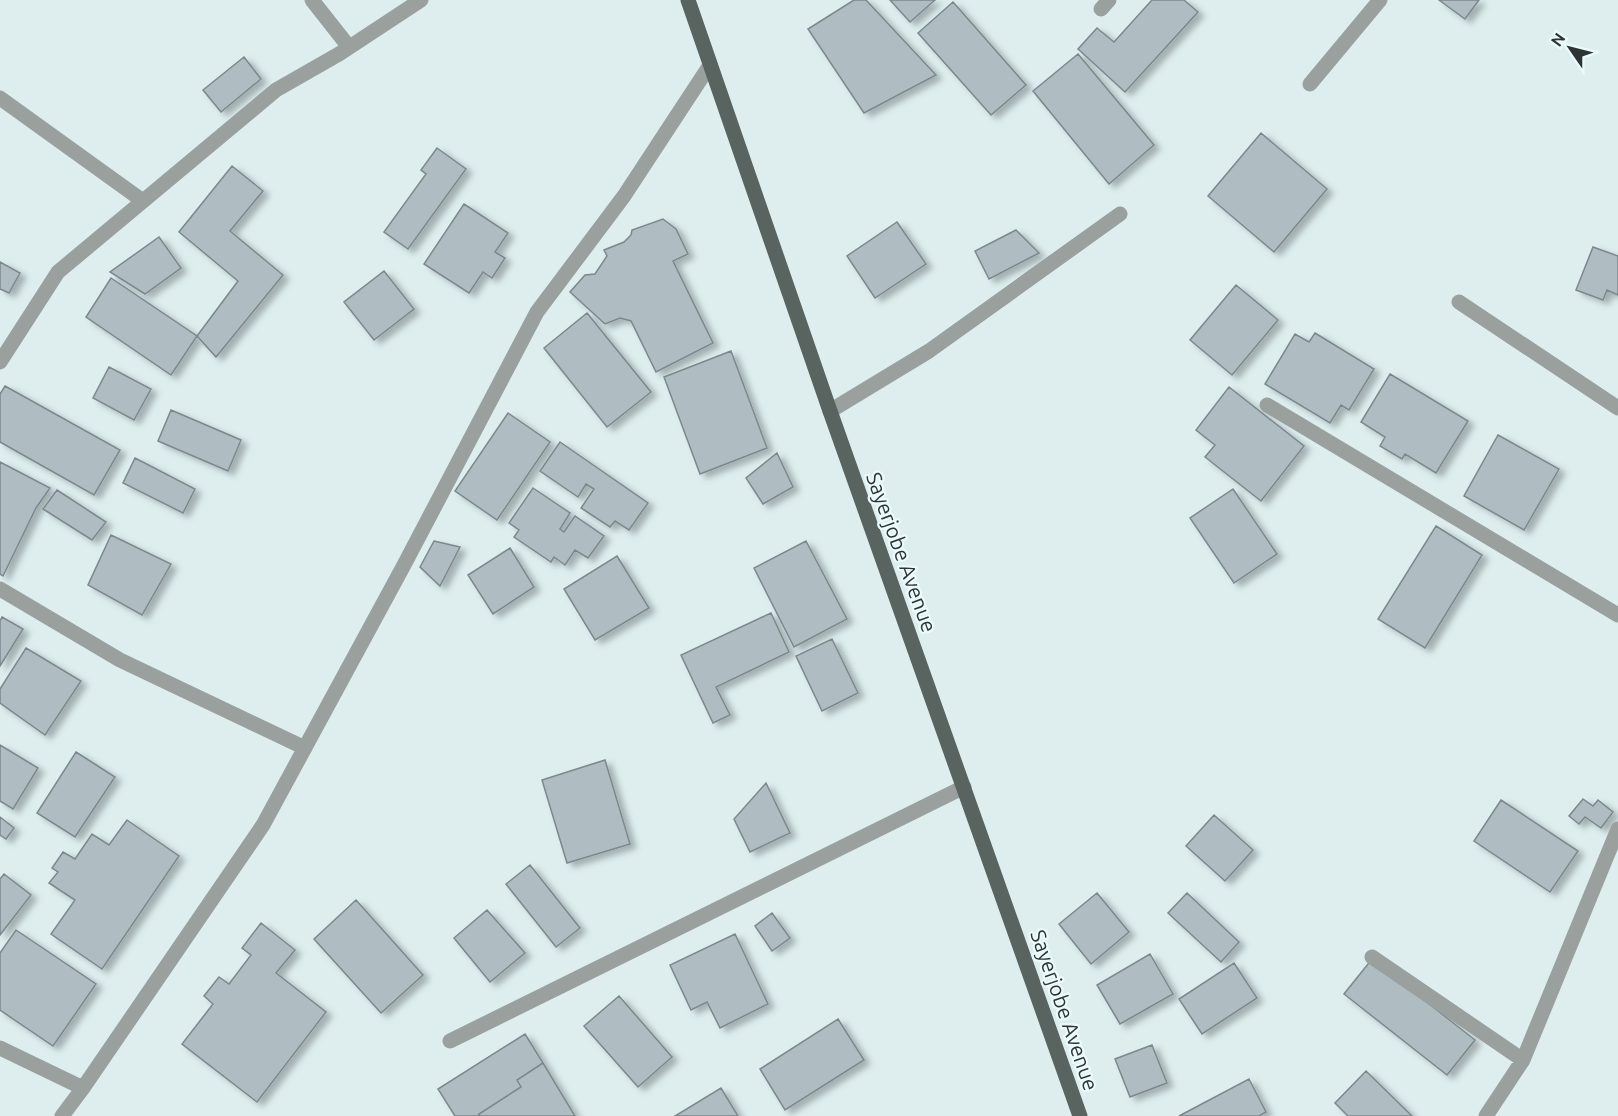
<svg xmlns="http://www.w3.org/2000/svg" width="1618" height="1116" font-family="Ubuntu,sans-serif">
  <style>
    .building { fill: #afbcc2; stroke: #7c888e; stroke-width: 1.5; filter: url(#shadow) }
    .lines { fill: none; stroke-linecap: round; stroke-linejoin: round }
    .street { stroke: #9aa09e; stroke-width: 15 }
    .primary { stroke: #596460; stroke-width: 15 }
    .labels { text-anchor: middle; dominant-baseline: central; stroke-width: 4.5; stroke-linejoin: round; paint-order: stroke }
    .street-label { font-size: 21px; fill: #2e3434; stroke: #ebfbfc }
  </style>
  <defs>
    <filter id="shadow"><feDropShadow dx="6" dy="4" stdDeviation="3" flood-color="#0004"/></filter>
  </defs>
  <rect width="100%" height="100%" fill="#deeeef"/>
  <path class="building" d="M854,0H866L936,75L864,113L808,29Z
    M890,0H935L910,22Z
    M1152,0H1184L1198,12L1125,92L1078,49L1097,28L1114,42Z
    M1439,0H1479L1465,19Z
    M953,2L1026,85L991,115L918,33Z
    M1078,54L1154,145L1109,184L1033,91Z
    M244,57L261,79L221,112L203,90Z
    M1261,133L1327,189L1274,252L1208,196Z
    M437,148L466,169L408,249L384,232L426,174L421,170Z
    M232,166L263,191L230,231L283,275L216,357L197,336L238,281L179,232Z
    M464,204L508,233L495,252L505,258L492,278L483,272L469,293L424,264Z
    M663,219L676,229L688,254L673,261L713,343L656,372L631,321L620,318L605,324L570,292L585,275L595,274L607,256L604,250L624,242L631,235L632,230Z
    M897,222L926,264L875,298L847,256Z
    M1016,230L1039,253L989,279L975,251Z
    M159,237L181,268L145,294L110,272Z
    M1593,247L1618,256V295L1607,290L1603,300L1576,290Z
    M0,262L20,273L9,293L0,289Z
    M384,271L414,309L374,340L344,302Z
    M111,278L197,336L171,375L86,317Z
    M1236,285L1278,320L1232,375L1190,340Z
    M587,313L651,392L607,427L544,348Z
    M1315,333L1374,369L1349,410L1341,405L1330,423L1265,384L1295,334L1309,342Z
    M731,351L767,448L700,474L664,377Z
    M109,367L151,389L134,420L93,398Z
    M1390,374L1468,421L1436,473L1405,454L1402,459L1380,446L1385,437L1361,422Z
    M5,386L120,450L94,495L0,442V394Z
    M1229,387L1304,446L1261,501L1205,457L1215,445L1196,430Z
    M171,410L241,440L228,471L158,441Z
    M508,413L550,442L497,520L455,491Z
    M1498,435L1559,469L1524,530L1464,496Z
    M560,442L648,503L629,530L615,521L610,527L581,508L594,489L586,484L578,497L540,471Z
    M777,453L793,487L763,504L746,478Z
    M135,458L195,489L183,513L123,483Z
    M0,462L50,488L36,508L3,576L0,574Z
    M533,488L570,513L560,529L564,532L575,516L604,536L588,558L575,550L565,565L554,557L551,562L514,537L519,530L509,523Z
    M1233,489L1277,554L1234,583L1190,518Z
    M57,490L106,522L92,540L43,509Z
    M1436,526L1482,555L1425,648L1378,619Z
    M111,535L171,564L142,615L88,585Z
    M434,541L460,547L440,586L420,567Z
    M806,541L847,619L794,647L754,568Z
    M510,548L534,587L493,614L468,575Z
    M617,556L649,608L595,640L564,589Z
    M771,613L789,652L716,687L730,715L713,723L681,655Z
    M2,617L23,629L0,666V621Z
    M832,639L858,693L822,711L796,656Z
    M26,648L81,681L45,735L0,703V689Z
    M0,745L38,768L13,809L0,801Z
    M76,752L115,777L75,837L37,813Z
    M605,760L630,844L567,863L542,780Z
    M766,783L790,833L750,852L734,819Z
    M1583,799L1593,806L1598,800L1613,812L1601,828L1585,817L1579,824L1569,816Z
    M1501,800L1578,851L1550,892L1474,841Z
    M1214,815L1253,850L1225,881L1186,846Z
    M0,817L14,828L6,839L0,835Z
    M127,820L179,856L102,969L51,934L75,900L49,883L58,872L52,868L63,852L75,859L92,834L109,845Z
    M530,865L580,928L556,947L506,884Z
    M4,874L31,895L0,935V879Z
    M1097,893L1129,932L1091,964L1059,924Z
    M1187,893L1239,942L1221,962L1168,913Z
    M356,900L423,975L381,1013L314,939Z
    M487,910L525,953L490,982L454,938Z
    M772,913L790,938L772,951L755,926Z
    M261,923L295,950L276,973L326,1012L257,1102L182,1044L213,1004L204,996L219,977L229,984L251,955L242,948Z
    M16,930L96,984L53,1046L0,1010V953Z
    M735,934L768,1004L720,1028L707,1002L691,1010L670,965Z
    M1150,954L1173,994L1120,1024L1097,985Z
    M1372,959L1475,1040L1447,1075L1344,994Z
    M1234,963L1257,998L1202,1034L1179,999Z
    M619,996L672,1057L638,1087L584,1026Z
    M838,1019L864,1060L785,1110L760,1069Z
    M525,1034L543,1063L517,1080L521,1087L479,1114L478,1116H455L438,1089Z
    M1152,1045L1167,1083L1130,1097L1115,1059Z
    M543,1063L575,1116H480L479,1114L521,1087L517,1080Z
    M1366,1071L1412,1116H1348L1335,1103Z
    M1249,1079L1266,1112L1259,1116H1179Z
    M721,1088L738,1116H675Z"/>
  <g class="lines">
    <path class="street" d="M312,0L349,47
      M1101,9L1109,0
      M1310,84L1380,0
      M0,98L143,201
      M1459,302L1618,408
      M0,362L58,272L276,90L339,54L421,0
      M1267,405L1618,615
      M830,411L929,351L1120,214
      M0,589L120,660L305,748
      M1372,957L1523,1060
      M450,1041L964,787
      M0,1048L83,1088
      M62,1116L83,1088L263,825L404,565L537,312L624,196L710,65
      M1486,1116L1523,1060L1618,829"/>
    <path class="primary" d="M688,0L830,411L1080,1116"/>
  </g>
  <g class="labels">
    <g class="street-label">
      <text transform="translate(902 552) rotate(70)">Sayerjobe Avenue</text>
      <text transform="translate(1065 1010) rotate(71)">Sayerjobe Avenue</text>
    </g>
  </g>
  <g transform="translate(1570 48) rotate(305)" stroke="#ebfbfc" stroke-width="4.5" paint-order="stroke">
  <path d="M0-4.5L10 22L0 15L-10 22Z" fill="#2e3434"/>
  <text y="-9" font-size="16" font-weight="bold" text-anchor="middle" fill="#2e3434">N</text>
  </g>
</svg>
